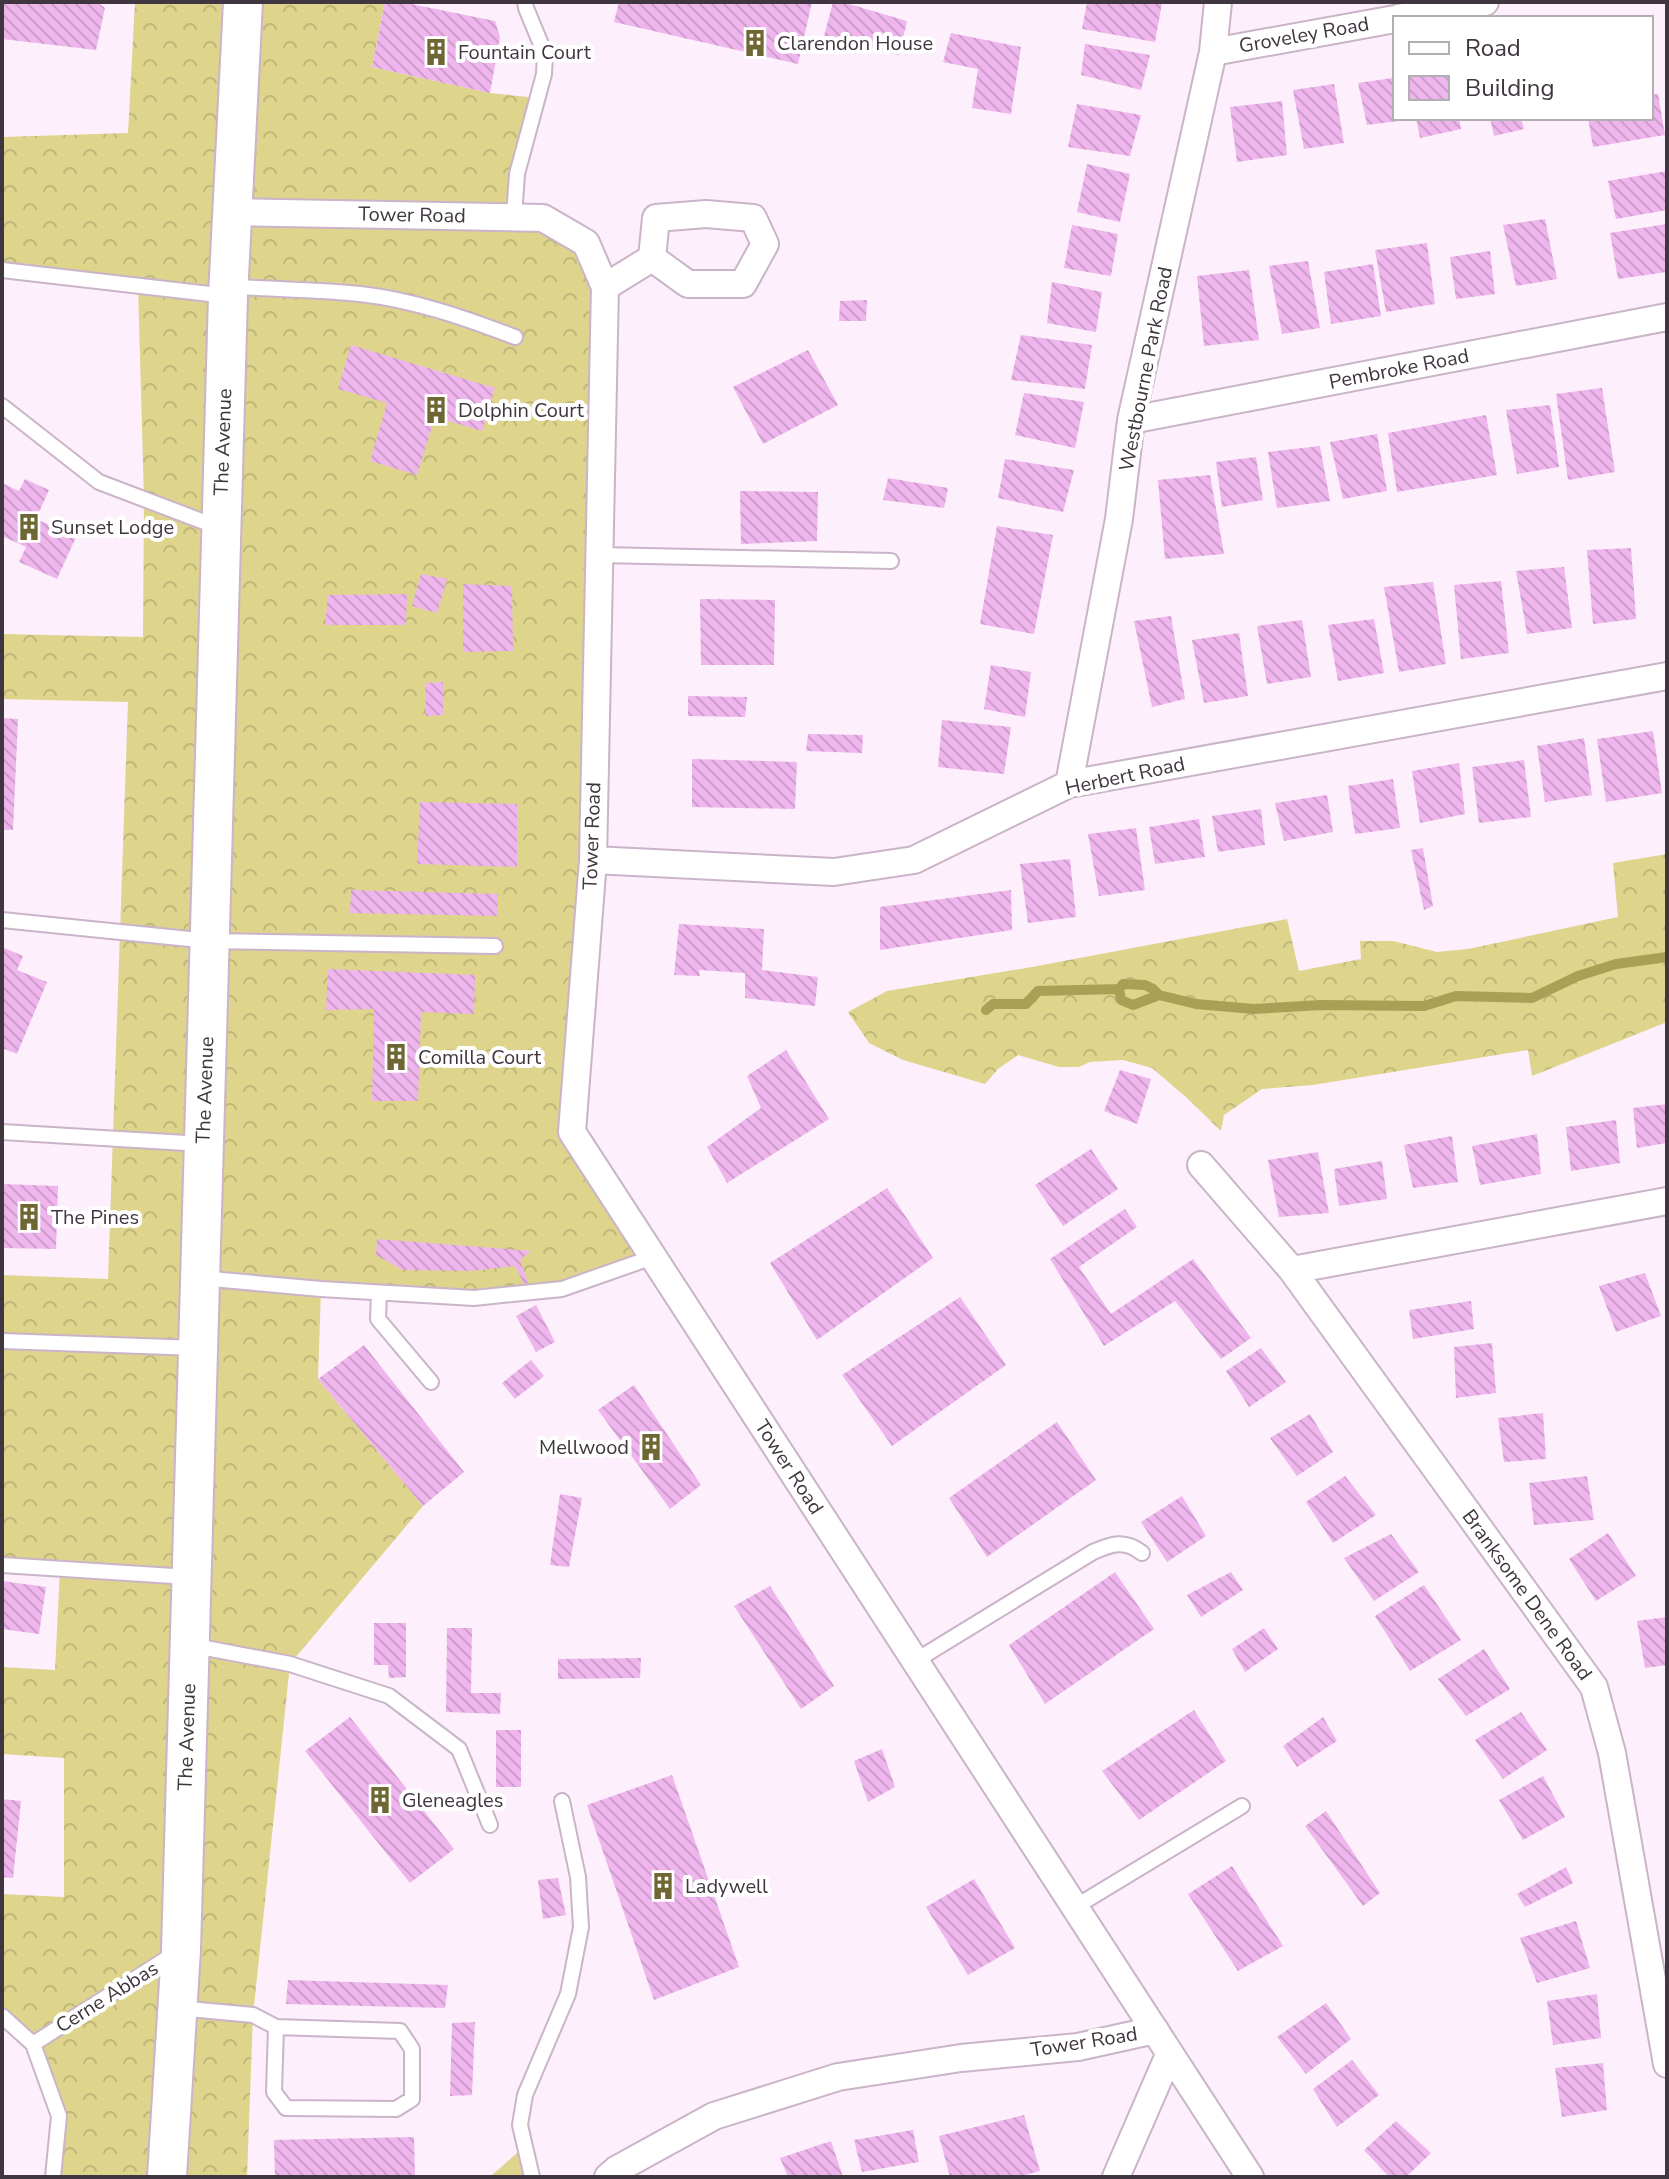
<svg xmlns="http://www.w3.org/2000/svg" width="1669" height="2179" font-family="'Nunito Sans',sans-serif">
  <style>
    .forest { fill: url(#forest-crowns) }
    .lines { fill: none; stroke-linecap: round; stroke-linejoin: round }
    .stream { stroke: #aa9f55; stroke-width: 10 }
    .building { fill: url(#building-back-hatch) }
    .service-casing { stroke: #cab4c9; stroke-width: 18 }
    .minor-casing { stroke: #cab4c9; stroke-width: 30 }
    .secondary-casing { stroke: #cab4c9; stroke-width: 42 }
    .service { stroke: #fff; stroke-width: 14 }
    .minor { stroke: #fff; stroke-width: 26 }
    .secondary { stroke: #fff; stroke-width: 38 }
    .labels { text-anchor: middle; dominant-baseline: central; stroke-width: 8; stroke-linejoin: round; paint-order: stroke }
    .street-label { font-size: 20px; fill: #3f363f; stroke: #fff }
    .poi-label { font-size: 20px; fill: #3f363f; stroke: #fff; text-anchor: start }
  </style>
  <defs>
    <pattern id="forest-crowns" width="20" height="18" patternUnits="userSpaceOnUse" patternTransform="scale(2)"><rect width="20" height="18" fill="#ded48c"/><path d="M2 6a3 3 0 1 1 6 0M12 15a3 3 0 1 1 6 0" fill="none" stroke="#c0b77a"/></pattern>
    <pattern id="building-back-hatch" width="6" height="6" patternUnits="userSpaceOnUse" patternTransform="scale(2)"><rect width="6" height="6" fill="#efb6ed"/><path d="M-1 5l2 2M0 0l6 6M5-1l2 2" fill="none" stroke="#ce9dcc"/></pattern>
  </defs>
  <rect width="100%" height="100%" fill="#fdeffc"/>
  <path class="forest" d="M135,2H385L372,67L490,93L538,98L514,217L586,243L605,287L572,1132L653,1257L562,1289L474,1298L321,1289L318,1379L423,1506L290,1664L253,2015L247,2177H53L59,2116L33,2044L2,2016V1894L64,1897V1758L2,1754V1667L55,1670L60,1569L2,1565V1275L108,1279L128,702L2,699V634L143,637L144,499L138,286L2,270V137L128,133Z
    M1667,854V1022L1532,1076L1528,1050L1313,1085L1262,1089L1224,1115L1221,1131L1186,1097L1152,1068L1123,1060L1090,1062L1079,1067H1059L1018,1055L998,1069L985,1084L903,1060L869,1043L848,1012L887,991L1032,967L1287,919L1299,971L1361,959L1360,941H1393L1437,952L1468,949L1618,917L1613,863Z
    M525,2146L534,2177H490Z"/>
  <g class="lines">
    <path class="stream" d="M1119,989L1121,1000L1133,1005L1159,995
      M986,1010L993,1004H1026L1038,991L1119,989L1123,984L1145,985L1153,989L1159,995L1196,1004L1254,1009L1321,1005L1424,1006L1456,996L1532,998L1578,976L1616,964L1667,957"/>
  </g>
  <path class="building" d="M2,2H97L105,8L96,50L2,39Z
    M385,2H401L495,21L500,37L490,93L372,67Z
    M619,2H812L798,64L614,22Z
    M833,2H842L907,21L899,55L824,36Z
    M1087,2L1162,3L1155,42L1082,29Z
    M951,33L1021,47L1011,114L972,108L978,69L943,62Z
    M1085,44L1150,55L1141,90L1081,75Z
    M1393,78L1395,118H1398V121L1367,125L1358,83Z
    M1334,84L1344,143L1304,149L1293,90Z
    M1658,94L1665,135L1593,147L1588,118H1651V95Z
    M1282,101L1287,155L1237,162L1230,107Z
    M1077,104L1141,115L1130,156L1068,147Z
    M1416,118H1459L1461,129L1420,138Z
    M1490,118H1521L1524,129L1494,136Z
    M1087,164L1130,174L1120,222L1077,212Z
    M1667,171V210L1616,219L1608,181Z
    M1545,219L1557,279L1516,286L1503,225Z
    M1667,224V272L1618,279L1610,233Z
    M1072,225L1118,234L1111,276L1064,268Z
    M1427,243L1435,304L1386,312L1375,250Z
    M1490,251L1495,294L1456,299L1450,257Z
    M1308,261L1320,328L1282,334L1269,266Z
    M1373,264L1381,316L1331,324L1324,272Z
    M1249,270L1259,340L1204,346L1197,276Z
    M1052,282L1102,292L1096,332L1047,323Z
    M867,300L866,321H839L840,301Z
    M1021,335L1092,345L1085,389L1011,380Z
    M351,345L495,388L482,431L435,417L417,475L370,461L387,403L338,389Z
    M808,350L838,405L763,444L733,387Z
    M1602,388L1615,472L1568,480L1556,394Z
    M1024,393L1084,402L1075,448L1015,435Z
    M1550,405L1559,467L1517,474L1506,410Z
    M1486,415L1497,475L1397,492L1388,433Z
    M1377,434L1387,491L1343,499L1330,442Z
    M1320,446L1330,501L1277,508L1268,452Z
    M1256,457L1263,500L1222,507L1216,462Z
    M1005,459L1074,470L1063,512L998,498Z
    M1210,475L1224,554L1165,559L1158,480Z
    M888,478L948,488L944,508L883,500Z
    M25,479L49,490L36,519L76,537L57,579L19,562L26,547L2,536V483L19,491Z
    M740,491L818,492L817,541L741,544Z
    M997,526L1053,535L1034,634L980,624Z
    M1631,548L1636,619L1593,624L1587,550Z
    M1564,567L1572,628L1527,634L1516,571Z
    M421,574L447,579L437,613L412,606Z
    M1501,581L1509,653L1461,659L1454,585Z
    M1433,582L1446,664L1399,672L1384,587Z
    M463,584L512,586L513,651L463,652Z
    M407,594L406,625H325L328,595Z
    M700,599L775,600L774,665H701Z
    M1171,616L1185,699L1152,707L1134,621Z
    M1374,619L1384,673L1338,681L1328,625Z
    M1302,620L1311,677L1267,684L1257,626Z
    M1239,633L1248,696L1204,703L1192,640Z
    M991,665L1031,672L1025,717L984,709Z
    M443,682V715L426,716L425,683Z
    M688,696L747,697L745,717L688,716Z
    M2,718L18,719L13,830H2Z
    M942,720L1011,727L1004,774L938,767Z
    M1653,731L1662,793L1606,802L1597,739Z
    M808,734L863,735L862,753L806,751Z
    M1584,738L1592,795L1545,802L1537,746Z
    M692,759L797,762L795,809L692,807Z
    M1524,760L1531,817L1479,823L1472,767Z
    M1459,763L1465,814L1420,823L1412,771Z
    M1393,779L1400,828L1355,834L1348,786Z
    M1327,795L1333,832L1284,841L1275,803Z
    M420,802L517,804V867L417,864Z
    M1261,809L1265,845L1218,852L1212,816Z
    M1199,819L1205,857L1155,864L1149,827Z
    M1136,828L1145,890L1099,896L1088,834Z
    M1423,848L1433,906L1424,910L1411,850Z
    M1070,859L1076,917L1028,923L1020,864Z
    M351,890L498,894L497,916L350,913Z
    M1011,890L1012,930L880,950V907Z
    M679,924L764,929L762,970L818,977L815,1006L745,998V973L699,970L700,976L674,975Z
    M2,947L23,956L17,970L47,982L17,1054L2,1048Z
    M328,969L475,975L474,1014L421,1012L418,1101H372L374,1009L326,1010Z
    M786,1050L829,1119L727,1183L707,1147L761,1108L747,1076Z
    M1120,1070L1151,1079L1137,1124L1104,1111Z
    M1667,1104V1143L1637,1148L1633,1108Z
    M1616,1120L1620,1163L1571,1171L1566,1127Z
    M1537,1134L1541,1174L1480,1185L1472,1146Z
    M1452,1136L1458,1182L1413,1188L1404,1145Z
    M1091,1149L1118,1189L1063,1226L1035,1185Z
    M1318,1152L1329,1213L1279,1217L1268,1160Z
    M1382,1161L1387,1199L1339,1206L1334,1169Z
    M2,1184L58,1186L56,1249L2,1248Z
    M887,1188L933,1258L817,1340L770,1263Z
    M1125,1209L1137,1227L1079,1267L1111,1314L1193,1259L1251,1338L1221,1359L1175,1301L1104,1346L1050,1259Z
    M377,1239L531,1251L520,1260L528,1283L524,1284L515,1266L470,1271L403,1270L376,1255Z
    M1645,1273L1661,1316L1616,1332L1599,1286Z
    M960,1297L1006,1365L892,1446L842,1375Z
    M1471,1301L1474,1329L1413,1339L1409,1310Z
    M536,1305L555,1342L536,1352L516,1316Z
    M1492,1343L1496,1393L1456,1398L1454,1347Z
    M364,1345L464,1472L423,1506L318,1379Z
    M1261,1348L1286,1382L1249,1407L1226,1371Z
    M531,1360L544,1376L515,1399L502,1383Z
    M634,1385L701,1485L670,1509L598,1410Z
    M1543,1413L1546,1459L1504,1462L1498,1418Z
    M1310,1414L1333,1452L1297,1476L1270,1438Z
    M1057,1422L1096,1480L987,1557L949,1498Z
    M1345,1476L1376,1515L1333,1543L1306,1502Z
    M1587,1476L1594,1520L1534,1525L1529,1483Z
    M560,1494L582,1498L569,1567L550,1565Z
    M1182,1496L1206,1536L1167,1562L1141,1522Z
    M1608,1533L1636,1576L1596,1601L1569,1559Z
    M1391,1534L1419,1572L1374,1601L1344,1558Z
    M1115,1572L1154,1629L1045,1704L1009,1645Z
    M1231,1572L1243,1590L1201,1617L1187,1595Z
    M2,1581L46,1587L39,1634L2,1629Z
    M1424,1585L1461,1640L1410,1671L1375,1616Z
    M770,1586L834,1686L801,1709L734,1606Z
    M1667,1617V1665L1645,1668L1637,1621Z
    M374,1623H406V1677L389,1678L388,1665H374Z
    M447,1628H472L471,1693H501L500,1714L446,1712Z
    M1264,1628L1278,1649L1245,1672L1232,1649Z
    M1484,1649L1510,1689L1466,1716L1438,1679Z
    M641,1658L640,1678L558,1679V1659Z
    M1194,1710L1226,1761L1139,1820L1102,1771Z
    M1521,1712L1547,1750L1503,1779L1475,1740Z
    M350,1717L454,1849L410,1883L305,1751Z
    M1323,1717L1337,1741L1297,1767L1283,1746Z
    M496,1730H521V1787H496Z
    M882,1749L895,1787L868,1802L854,1761Z
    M672,1775L739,1967L654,2000L587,1805Z
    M1543,1776L1565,1817L1523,1840L1499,1800Z
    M2,1799L21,1801L13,1878L2,1877Z
    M1326,1811L1380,1893L1363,1906L1305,1826Z
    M1232,1866L1283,1946L1238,1971L1188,1894Z
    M1566,1867L1573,1883L1525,1907L1517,1894Z
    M558,1878L566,1915L543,1919L538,1880Z
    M974,1879L1015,1948L968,1975L926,1907Z
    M1576,1921L1590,1968L1537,1983L1520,1938Z
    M288,1980L448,1985L445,2008L286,2004Z
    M1597,1994L1601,2038L1553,2045L1547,2001Z
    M1326,2003L1351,2039L1306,2074L1277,2037Z
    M475,2022L472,2095L450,2096L452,2023Z
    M1352,2060L1379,2095L1337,2127L1313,2089Z
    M1603,2063L1607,2110L1562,2117L1555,2068Z
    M1024,2115L1040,2171L1018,2177H950L939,2136Z
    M1396,2121L1431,2153L1406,2177H1389L1364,2150Z
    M913,2130L919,2162L862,2172L854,2140Z
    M414,2137L415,2177H275L274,2140Z
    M831,2141L843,2177H788L780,2158Z"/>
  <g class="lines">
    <g class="service-casing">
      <path id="service" d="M514,217L517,174L544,74L545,54L526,8L525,2
        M2,270L227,296
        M229,286C272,290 316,289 360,294C414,300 465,318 515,337
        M2,406L99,482L220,528
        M600,555L891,561
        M2,920L209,941L495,946
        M2,1132L203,1144
        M200,1278L321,1289L474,1298L562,1289L653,1257
        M379,1293L378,1319L431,1382
        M2,1341L197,1348
        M2,1565L189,1577
        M190,1645L290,1664L389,1696L459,1749L490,1825
        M915,1661L1093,1552C1111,1544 1125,1539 1142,1553
        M1075,1907L1242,1806
        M178,2008L253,2015L276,2027L400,2031L412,2049V2099L396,2109L286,2108L274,2092L276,2027
        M2,2016L33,2044L59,2116L53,2177
        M33,2044L177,1952
        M532,2177L520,2125L525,2095L568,1994L581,1927L578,1877L562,1801"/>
    </g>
    <g class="minor-casing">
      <path id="minor" d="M1398,18L1485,2
        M1213,52L1395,19
        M232,212L543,218L586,243L605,287L593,860L572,1132L1250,2177
        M605,287L652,258L656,218L706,214L753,218L765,244L743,284H688L652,258
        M1131,420L1667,317
        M1069,784L1119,519L1131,420L1213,52L1218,2
        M593,860L834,872L914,860L1069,784L1667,676
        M1201,1165L1292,1270L1594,1687L1612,1753L1667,2064
        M1292,1270L1667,1201
        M608,2177L616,2170L714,2116L838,2077L961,2058L1078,2047L1155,2030
        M1116,2177L1169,2055"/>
    </g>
    <g class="secondary-casing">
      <path id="secondary" d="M167,2177L181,1950L228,296L243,2"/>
    </g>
    <use href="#service" class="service"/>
    <use href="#minor" class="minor"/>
    <use href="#secondary" class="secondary"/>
  </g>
  <defs>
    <g id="building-bare" transform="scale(2.16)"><path d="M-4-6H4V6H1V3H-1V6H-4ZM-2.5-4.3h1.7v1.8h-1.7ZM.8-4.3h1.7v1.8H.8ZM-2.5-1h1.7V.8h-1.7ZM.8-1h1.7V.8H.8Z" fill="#6e6733" stroke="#fff" stroke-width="2.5" paint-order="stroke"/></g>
  </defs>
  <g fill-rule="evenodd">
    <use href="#building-bare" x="755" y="43"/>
    <use href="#building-bare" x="436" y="52"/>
    <use href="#building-bare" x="436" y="410"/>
    <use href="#building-bare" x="29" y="527"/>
    <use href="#building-bare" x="396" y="1057"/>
    <use href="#building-bare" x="29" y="1217"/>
    <use href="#building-bare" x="651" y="1447"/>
    <use href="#building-bare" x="380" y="1800"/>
    <use href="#building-bare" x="663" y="1886"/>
  </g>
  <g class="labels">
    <g class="street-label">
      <text transform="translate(1304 35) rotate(-10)">Groveley Road</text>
      <text transform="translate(412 215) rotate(1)">Tower Road</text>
      <text transform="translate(1146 369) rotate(-79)">Westbourne Park Road</text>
      <text transform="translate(1399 369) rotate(-11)">Pembroke Road</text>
      <text transform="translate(223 442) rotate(-88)">The Avenue</text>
      <text transform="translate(1125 776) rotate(-12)">Herbert Road</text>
      <text transform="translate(592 836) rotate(-88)">Tower Road</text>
      <text transform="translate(205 1090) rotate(-88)">The Avenue</text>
      <text transform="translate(789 1467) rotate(57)">Tower Road</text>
      <text transform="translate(1527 1595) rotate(54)">Branksome Dene Road</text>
      <text transform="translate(187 1737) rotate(-88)">The Avenue</text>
      <text transform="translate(107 1997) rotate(-32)">Cerne Abbas</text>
      <text transform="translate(1084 2042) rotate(-9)">Tower Road</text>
    </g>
    <g class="poi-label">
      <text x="777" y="43">Clarendon House</text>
      <text x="458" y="52">Fountain Court</text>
      <text x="458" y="410">Dolphin Court</text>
      <text x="51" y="527">Sunset Lodge</text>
      <text x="418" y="1057">Comilla Court</text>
      <text x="51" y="1217">The Pines</text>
      <text x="629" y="1447" text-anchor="end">Mellwood</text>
      <text x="402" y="1800">Gleneagles</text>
      <text x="685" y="1886">Ladywell</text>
    </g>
  </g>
  <rect width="1669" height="2179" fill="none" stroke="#3f363f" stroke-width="8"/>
  <rect x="1393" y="16" width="260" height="104" fill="#ffffff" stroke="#b2afb2" stroke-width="2"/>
  <rect x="1409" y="42" width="40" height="12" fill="#ffffff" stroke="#b2afb2" stroke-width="2"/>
  <text x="1465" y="56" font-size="24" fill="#3f363f">Road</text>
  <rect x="1409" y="76" width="40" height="24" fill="url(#building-back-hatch)" stroke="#b2afb2" stroke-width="2"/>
  <text x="1465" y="96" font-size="24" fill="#3f363f">Building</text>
</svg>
